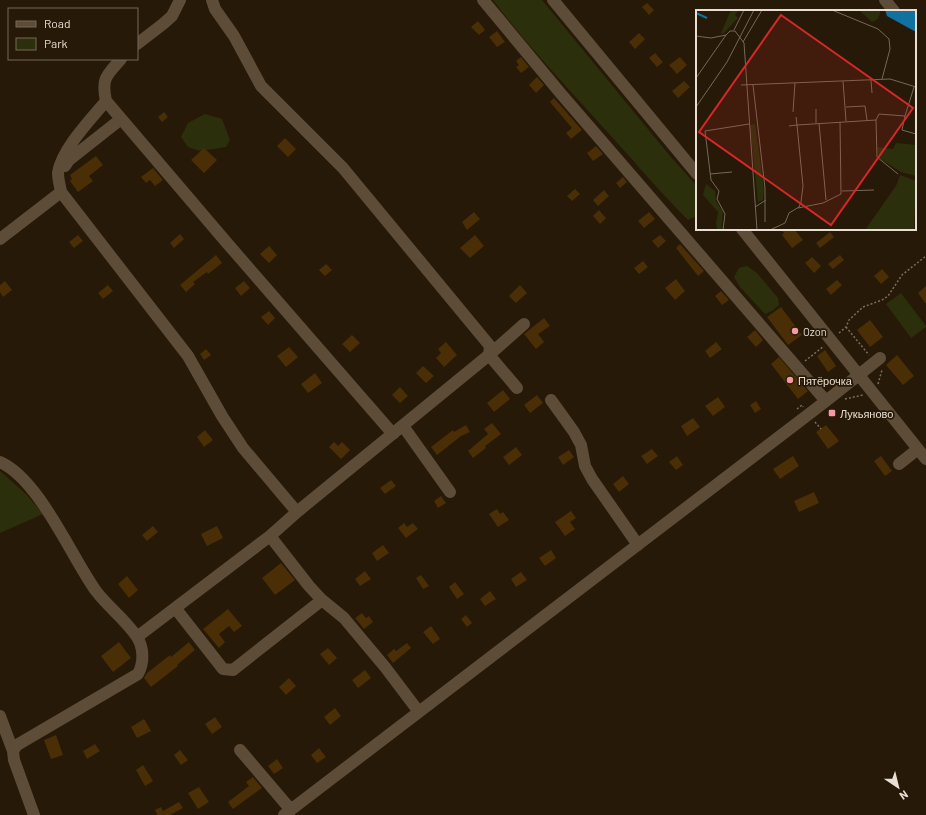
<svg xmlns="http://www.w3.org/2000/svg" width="926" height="815" font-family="Barlow,sans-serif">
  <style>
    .green { fill: #2c2f0c }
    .building { fill: #492e06 }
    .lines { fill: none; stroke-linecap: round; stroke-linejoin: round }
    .path { stroke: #7b6e5f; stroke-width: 1.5; stroke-dasharray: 2 2; stroke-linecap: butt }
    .minor { stroke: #5c4c38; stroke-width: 12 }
    .poi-dot { fill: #f49aa5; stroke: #271907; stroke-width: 1.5 }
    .labels { text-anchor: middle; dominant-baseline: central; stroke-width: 3.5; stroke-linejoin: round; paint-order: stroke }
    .poi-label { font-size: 11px; fill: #e8ded3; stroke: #271907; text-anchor: start }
    .inset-river { fill: none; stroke: #1172a0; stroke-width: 2 }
    .inset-road { fill: none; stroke: #746859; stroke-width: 1 }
    .view { fill: #d62828; fill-opacity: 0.15; stroke: #d62828; stroke-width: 2 }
    .inset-edge { fill: none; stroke: #e8ded3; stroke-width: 2 }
  </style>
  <rect width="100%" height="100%" fill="#271907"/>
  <path class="green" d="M493,0H542L670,156L697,186V216L688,220C657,189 630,156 600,124C563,83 526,44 493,0Z
    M205,114L222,119L230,140L226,147L200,151L188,147L181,137L188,123Z
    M747,266L757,273L778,298L779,305L772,311L765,314L740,287L734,277L739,268Z
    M901,293L926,326V327L911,338L886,304Z
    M0,471L26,494L43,514L0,533Z"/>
  <path class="building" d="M647,3L654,10L649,15L642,7Z
    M478,21L485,30L479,35L471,27Z
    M497,31L505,42L497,47L489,37Z
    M639,33L645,39L635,49L629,42Z
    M655,53L663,62L657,67L649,58Z
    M521,57L529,67L521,73L516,67L519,65L516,61Z
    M680,57L687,65L677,74L669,65Z
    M537,77L544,85L536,93L529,85Z
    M684,81L690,87L678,98L672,91Z
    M554,98L582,130L571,139L566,133L572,128L550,102Z
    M164,112L168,117L162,122L158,117Z
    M285,138L296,149L288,157L277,146Z
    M596,146L603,154L593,161L587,153Z
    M204,148L217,160L204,173L191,160Z
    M96,156L103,165L89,176L93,181L78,192L70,181L72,179L70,175Z
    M153,168L163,180L155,186L150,180L146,183L141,177Z
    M623,177L627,182L620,188L616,183Z
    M575,189L580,194L572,201L567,196Z
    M604,190L609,196L598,206L593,200Z
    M599,210L606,218L600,224L593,216Z
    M474,212L480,219L467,230L462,222Z
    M649,212L655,219L644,228L638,221Z
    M780,229H794L803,240L792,248L782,235L784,233Z
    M830,232L834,237L820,248L816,243Z
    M180,234L184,239L174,248L170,243Z
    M78,235L83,241L74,248L69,242Z
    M475,235L484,246L470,258L460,248Z
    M660,235L666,241L658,248L652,241Z
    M680,244L704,271L698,276L676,248Z
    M269,246L277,255L269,263L260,254Z
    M216,255L222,263L208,274L207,272L193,282L195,284L186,292L180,285Z
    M840,255L844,260L833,269L828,264Z
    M812,257L821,266L814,273L805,263Z
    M643,261L648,267L639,274L634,268Z
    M326,264L332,270L325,276L319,270Z
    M882,269L889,277L881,284L874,276Z
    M676,279L685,291L675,300L665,288Z
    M837,280L842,285L831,295L826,289Z
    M5,281L12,290L3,297L0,292V285Z
    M244,281L250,288L241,296L235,288Z
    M108,285L113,291L103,299L98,293Z
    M520,285L527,293L516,303L509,296Z
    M926,286V304L918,293Z
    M721,291L729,300L722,305L715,296Z
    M781,307L802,335L788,345L767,317Z
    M269,311L275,318L268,325L261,317Z
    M544,318L550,326L538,334L544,342L536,349L524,334Z
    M870,320L883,337L870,347L857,330Z
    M755,330L763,340L756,347L747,337Z
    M352,335L360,343L350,352L342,344Z
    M446,342L457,355L444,367L436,358L441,353L438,349Z
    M716,342L722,349L710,358L705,351Z
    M289,347L298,357L286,367L277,356Z
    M206,349L211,355L204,360L200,354Z
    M825,350L836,366L828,372L817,356Z
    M897,355L914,376L903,385L886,365Z
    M779,357L808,391L798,399L771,364Z
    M423,366L434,376L426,383L416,373Z
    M315,373L322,383L308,393L301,384Z
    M400,387L408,396L400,403L392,395Z
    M503,390L510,399L494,412L487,403Z
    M537,395L543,403L530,413L524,405Z
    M718,397L725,407L713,416L705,406Z
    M756,401L761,409L755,413L750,405Z
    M693,418L700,427L687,436L681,426Z
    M492,423L501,434L485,446L486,448L473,458L468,451L488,434L484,429Z
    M466,425L470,432L461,436L437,455L431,447L453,430L454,432Z
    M826,425L839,441L828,449L816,432Z
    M205,430L213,440L204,447L197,437Z
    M334,442L338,446L342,442L350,450L341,459L329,447Z
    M516,447L522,455L509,465L503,457Z
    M652,449L658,456L647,464L641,456Z
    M569,450L574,457L563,465L558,457Z
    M677,456L683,465L676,470L669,462Z
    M793,456L799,466L780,479L773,469Z
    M881,456L892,471L885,476L874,461Z
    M623,476L629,484L619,492L613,484Z
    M391,480L396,486L385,494L380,488Z
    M814,492L819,503L799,512L794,501Z
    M441,496L446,503L438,508L434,501Z
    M497,509L500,514L503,512L509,520L498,527L489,514Z
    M571,511L576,518L570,522L575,529L565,536L555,522Z
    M404,523L407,527L413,523L418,529L406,538L398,528Z
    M153,526L158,532L147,541L142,535Z
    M217,526L223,538L207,546L201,534Z
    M383,545L389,553L377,561L372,553Z
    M551,550L556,558L545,566L539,558Z
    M281,563L295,580L275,595L262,578Z
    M365,571L371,579L360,586L355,579Z
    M521,572L527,580L516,587L511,579Z
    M421,575L429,586L423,589L416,578Z
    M127,576L138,590L129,598L118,584Z
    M455,582L464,594L457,599L449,587Z
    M490,591L496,599L485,606L480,599Z
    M228,609L242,626L234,632L229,626L219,634L225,642L219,648L203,629Z
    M362,613L366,618L369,616L373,622L364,629L355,618Z
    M466,615L472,623L467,627L461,619Z
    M431,626L440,639L433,644L423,632Z
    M119,642L131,658L113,672L101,656Z
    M189,642L195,650L177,665L178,666L151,687L144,678L147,673L170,655L171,657Z
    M407,643L411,648L393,663L387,655L394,649L396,651Z
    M328,648L337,658L329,665L320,654Z
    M365,670L371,678L358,688L352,680Z
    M289,678L296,686L286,695L279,687Z
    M335,708L341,716L330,725L324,717Z
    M215,717L222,727L212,734L205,724Z
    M144,719L151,731L137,738L131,727Z
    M56,735L63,755L51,759L44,740Z
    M95,744L100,751L87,759L83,751Z
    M319,748L326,757L317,763L311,755Z
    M180,750L188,760L181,765L174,755Z
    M277,759L283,768L274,774L268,766Z
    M143,765L153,781L145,786L136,770Z
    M253,777L262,788L233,809L228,802L249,786L246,782Z
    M199,787L209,802L198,809L188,793Z
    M179,802L183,808L170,815H156L157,814L155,810L161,807L163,811Z"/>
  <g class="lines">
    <path class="path" d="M846,327L869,355
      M839,333L846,327L849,320L863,307L882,300L888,296L902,275L926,256
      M805,361L824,346
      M878,384L882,370
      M845,399L863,395
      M797,409L802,405L803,407
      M815,422L821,429"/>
    <path class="minor" d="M483,0L562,95L826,401
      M553,0L697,174
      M885,0L894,11
      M137,44L163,24L172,16L180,0
      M121,59C107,75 101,78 106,101C91,119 61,150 58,173C58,179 60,186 61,192L188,356L222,416L243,448L297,512
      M106,101L227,243L393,434
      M65,166L69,160L121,119
      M742,229L926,459
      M0,239L61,192
      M517,388L489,355L524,324
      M551,400L574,432L581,445L585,466L592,479L638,545
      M403,426L450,492
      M0,462C39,479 71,556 96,591C108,607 126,620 137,637C144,648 144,663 138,674L17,745L13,751L14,760L34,815
      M899,464L918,449
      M270,536L309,586L322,600L344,618L385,667L419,712
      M176,609L223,669L233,670L322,600
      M137,637L270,536L297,512L489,355L490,346L343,168L261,86L234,36L215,9L212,0
      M0,716L13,751
      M240,750L291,810
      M284,815L826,401L880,358"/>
  </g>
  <g class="poi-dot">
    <circle cx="795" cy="331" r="4"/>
    <circle cx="790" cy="380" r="4"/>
    <rect x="828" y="409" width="8" height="8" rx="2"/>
  </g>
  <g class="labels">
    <g class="poi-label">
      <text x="803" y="331">Ozon</text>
      <text x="798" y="380">Пятёрочка</text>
      <text x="840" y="413">Лукьяново</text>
    </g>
  </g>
  <g transform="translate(696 10)">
    <rect width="220" height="220" fill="#271907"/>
    <path d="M35,0L42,1L39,5L42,8L27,24L25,23ZM163,0H185L182,9L176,12ZM59,114L68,179L67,190L62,192L54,115ZM200,133L220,135V166L205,162L183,148L181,137L197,139ZM204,165L220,171L218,220H169L200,176ZM10,174L19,181L20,191L27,202L25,220H22L20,214L22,202L7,185Z" fill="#2c2f0c"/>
    <path d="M189,0H220V22L191,6Z" fill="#1172a0"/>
    <path class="inset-river" d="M0,3L11,8"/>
    <path class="inset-road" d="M136,0L182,19L193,29L194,39L186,69M38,20L48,0M0,26L15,28L30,25M47,32L66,0M0,68L30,25L34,21H39L48,33L61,220M175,70L176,83M147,71L150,111M45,75L194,69L220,77M57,75L69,178V212M0,97L31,52L58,0M150,97L169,96L171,110M120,99V113M97,102L99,73M209,106L206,120L220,124M123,113L130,190M93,116L101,115L100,107M14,164L36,162M202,164L181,147L180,110L183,104L209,106L218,77M146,181L178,180M59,197L70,190M102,198L127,193L145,184L144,112M27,220L29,204L21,189L23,181L15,170L9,121L53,114M74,220L89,213L93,203L103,197L105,192L107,176L101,115L180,110"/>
    <path class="view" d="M85,5L217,98L135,215L3,122Z"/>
    <rect width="220" height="220" class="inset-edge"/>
  </g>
  <rect x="8" y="8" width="130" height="52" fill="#271907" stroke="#746859"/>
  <rect x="16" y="21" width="20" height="6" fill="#5c4c38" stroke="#746859"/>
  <text x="44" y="28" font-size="12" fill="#e8ded3">Road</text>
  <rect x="16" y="38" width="20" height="12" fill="#2c2f0c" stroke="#746859"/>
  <text x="44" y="48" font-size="12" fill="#e8ded3">Park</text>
  <g transform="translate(898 787) rotate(145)" stroke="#271907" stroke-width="3" paint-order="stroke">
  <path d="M0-3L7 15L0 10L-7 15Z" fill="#e8ded3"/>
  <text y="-6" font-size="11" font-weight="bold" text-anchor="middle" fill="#e8ded3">N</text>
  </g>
</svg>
